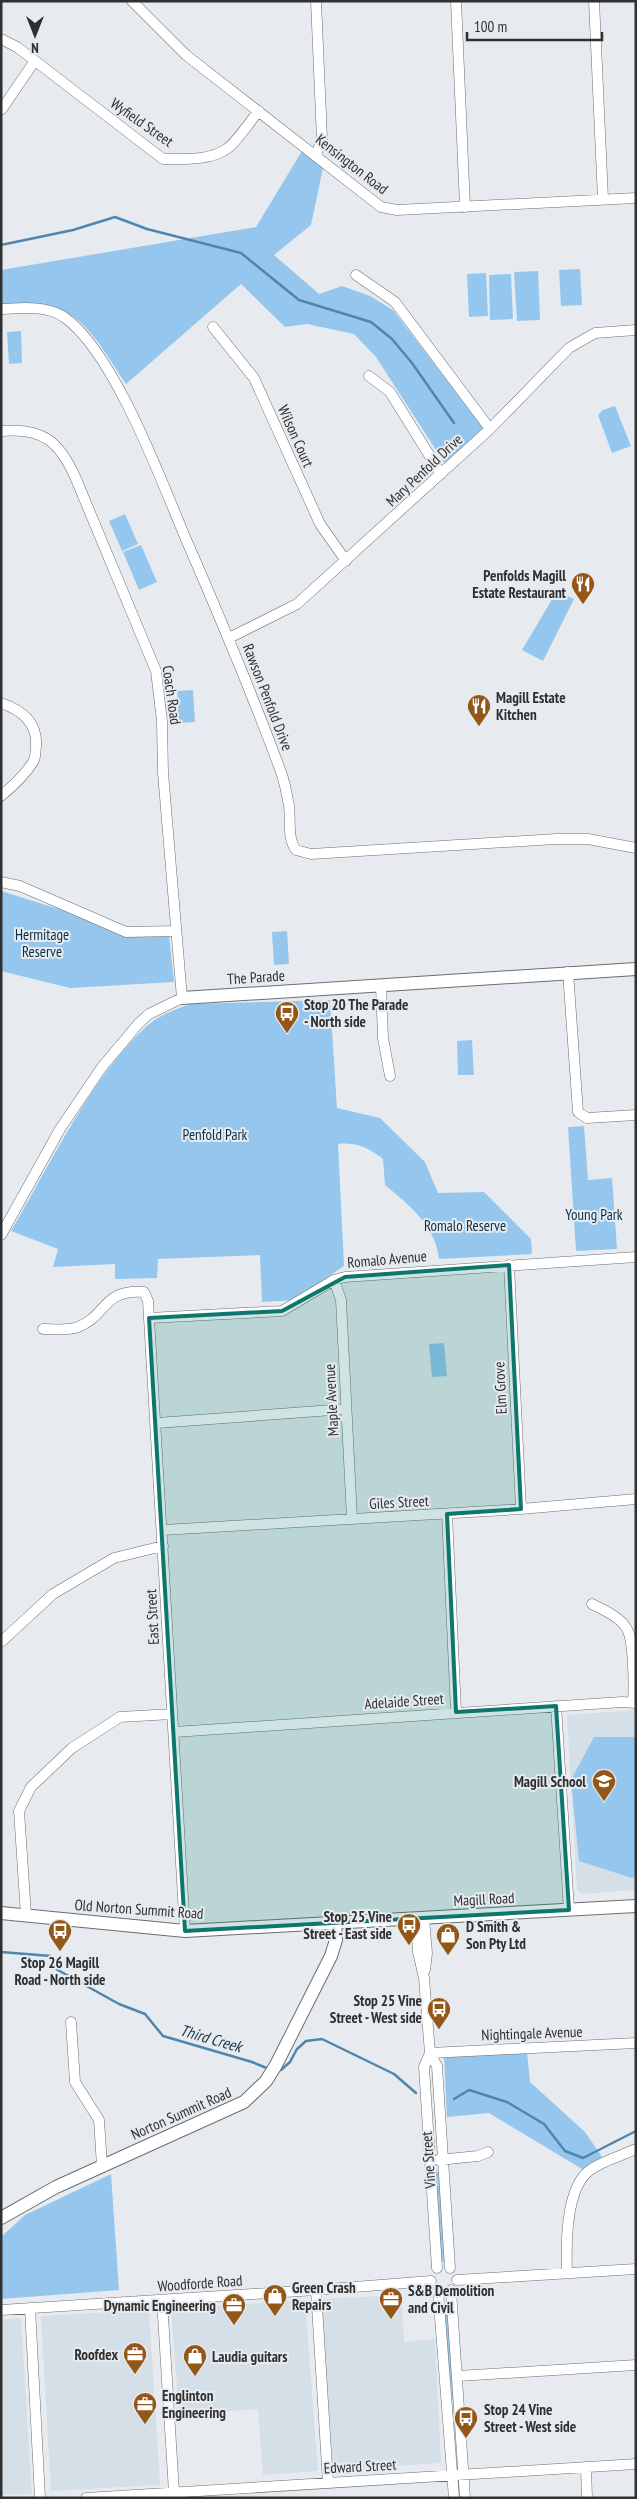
<svg xmlns="http://www.w3.org/2000/svg" width="637" height="2499" font-family="'PT Sans Narrow',sans-serif">
  <style>
    .built { fill: #d5dfe7 }
    .green { fill: #95c7ee }
    .lines { fill: none; stroke-linecap: round; stroke-linejoin: round }
    .stream { stroke: #4f86ae; stroke-width: 2.5 }
    .minor-casing { stroke: #6a6e71; stroke-width: 11 }
    .major-casing { stroke: #6a6e71; stroke-width: 14 }
    .minor { stroke: #fff; stroke-width: 10 }
    .major { stroke: #fff; stroke-width: 12 }
    .marked { fill: #0f766e; fill-opacity: 0.2; stroke: #0f766e; stroke-width: 4; stroke-linejoin: round }
    .labels { text-anchor: middle; dominant-baseline: central; stroke-width: 4; stroke-linejoin: round; paint-order: stroke }
    .street-label { font-size: 15px; fill: #2e3031; stroke: #e7ebef }
    .poi-label { font-size: 15px; font-weight: bold; fill: #2e3031; stroke: #e7ebef; text-anchor: start }
    .park-label { font-size: 15px; fill: #0d2f46; stroke: #e7ebef }
    .water-label { font-size: 16px; font-style: italic; fill: #15364d; stroke: #e7ebef }
  </style>
  <rect width="100%" height="100%" fill="#e7ebef"/>
  <path class="built" d="M636,1710V1890L582,1894L577,1890L567,1715Z
    M401,2295L404,2342L435,2339L441,2463L333,2470L321,2299Z
    M305,2300L318,2471L263,2475L258,2409L179,2414L171,2309Z
    M149,2310L160,2485L51,2491L41,2316Z
    M21,2318L32,2494L1,2495V2320Z"/>
  <path class="green" d="M302,151L323,168L311,225L274,255L319,294L342,286L370,296L393,310L483,428L445,464L376,357L354,334L307,324L285,327L241,284L126,384C107,357 87,315 52,307C37,303 17,307 1,307V270L256,227Z
    M580,269L582,305L561,306L559,270Z
    M538,271L540,320L517,321L514,272Z
    M486,273L488,316L469,317L467,274Z
    M511,274L513,319L490,320L489,275Z
    M21,331L22,363L9,364L7,332Z
    M615,406L631,446L612,453L598,415L603,410Z
    M125,514L138,544L122,551L109,521Z
    M141,545L157,582L139,590L123,552Z
    M565,595L574,599L543,661L522,650L554,596L563,599Z
    M193,690L195,722L179,723L177,691Z
    M1,891L81,916L128,936L169,935L174,982L70,988L1,971Z
    M287,931L289,964L274,965L272,932Z
    M330,1000L337,1108L380,1118L425,1162L438,1193L484,1192L531,1239L532,1254L439,1259C436,1226 409,1205 385,1185L383,1159C369,1148 356,1142 338,1144L344,1266L295,1300L262,1302L260,1255L158,1259L157,1278L115,1279V1264L53,1267L58,1249L11,1231C50,1165 91,1077 147,1026C159,1015 176,1009 191,1004Z
    M472,1040L474,1075H458L457,1041Z
    M584,1126L588,1180L612,1178L617,1249L576,1251L568,1127Z
    M444,1343L447,1376L432,1377L429,1344Z
    M594,1737H636V1877L632,1878L579,1861L571,1780Z
    M527,2052L530,2082L585,2132L602,2157L582,2169L489,2113L447,2117L444,2055Z
    M436,2172H440L445,2262H441Z
    M111,2174L119,2290L1,2299V2237L25,2215Z
    M443,2309H449L455,2405H453Z"/>
  <g class="lines">
    <path class="stream" d="M1,245L73,230L115,217L147,229L241,253L299,300L371,322L392,339L412,363L454,423
      M1,1952L51,1956L56,1969L119,2004L145,2014L163,2036L252,2062L269,2069
      M277,2070H281L290,2062L297,2049L306,2041L322,2039L394,2074L416,2093
      M454,2099L469,2090L507,2102L544,2124L565,2151L583,2158L636,2131"/>
    <g class="minor-casing">
      <path id="minor" d="M132,1L186,55L381,207L397,210L636,198
        M456,1L465,207
        M594,1L603,199
        M1,39L17,47L163,159C184,159 211,161 228,148C240,138 249,122 259,111
        M2,109L34,62
        M316,155L322,139L316,1
        M356,275L395,302L490,429
        M1,309C21,308 46,305 64,317C114,352 161,480 185,537C219,615 252,693 281,772C285,783 287,795 289,806C291,820 287,838 296,850L311,854L556,839H588L636,848
        M213,327L254,378L320,524L346,561
        M369,376L390,392L441,474
        M1,431C43,427 60,442 76,479L156,671L162,721L163,773L182,998L149,1014L139,1023L102,1067L60,1129L1,1235
        M229,638L297,604L490,429L569,348L595,333L636,330
        M1,703C22,710 38,723 36,747C35,752 36,758 33,762C25,775 13,786 1,796
        M1,882L20,886L126,932L175,931
        M568,972L578,1112L587,1118L636,1115
        M381,985L383,1038L390,1076
        M509,1265L521,1509
        M334,1280L341,1300L352,1519
        M149,1318L282,1311L334,1280L345,1277L636,1257
        M43,1329C55,1329 67,1331 78,1327C107,1316 102,1289 144,1292L148,1301L185,1931
        M157,1423L346,1409
        M447,1514L456,1712
        M163,1530L521,1509L636,1499
        M592,1604C604,1610 620,1617 627,1629C634,1641 634,1688 633,1702
        M1,1642L53,1594L114,1558L163,1546
        M556,1706L569,1910
        M174,1732L622,1702L636,1703
        M26,1915L19,1811L31,1787L72,1748L120,1717L172,1714
        M416,1919L418,1952L424,1978L430,2053L437,2066L450,2268
        M424,1919L427,1953L425,1970
        M71,2022L75,2082L99,2120L102,2166
        M430,2053L424,2067L437,2268
        M430,2053L636,2043
        M438,2160L478,2156L488,2152
        M567,2273C566,2246 565,2188 590,2170C602,2161 621,2156 636,2149
        M457,2280L636,2269
        M316,2290L328,2483
        M451,2290L465,2498
        M438,2291L454,2498
        M162,2300L174,2492
        M30,2308L40,2498
        M1,2310L316,2290L431,2281
        M458,2376L636,2365
        M586,2467L587,2498
        M86,2498L636,2464"/>
    </g>
    <g class="major-casing">
      <path id="major" d="M182,998L636,969
        M1,1913L185,1931L636,1906
        M1,2218L56,2187L244,2102L266,2081L276,2065L331,1956L336,1940L335,1924"/>
    </g>
    <use href="#minor" class="minor"/>
    <use href="#major" class="major"/>
  </g>
  <path class="marked" d="M509,1265L521,1509L447,1514L456,1712L556,1706L569,1910L185,1931L149,1318L282,1311L345,1277Z"/>
  <defs>
    <g id="restaurant-pin" transform="scale(1.25)"><path d="M0 17L-7.5 6A9.5 9.5 0 1 1 7.5 6Z" fill="#935718" stroke="#e7ebef"/><path d="M-5-6h1v4h1v-4h1v4h1v-4h1v5L-1.5 .5V6h-2V.5L-5-1ZM5-6V6H3V1.5H1.5Q1.5-4 5-6Z" fill="#fff"/></g>
    <g id="bus-pin" transform="scale(1.25)"><path d="M0 17L-7.5 6A9.5 9.5 0 1 1 7.5 6Z" fill="#935718" stroke="#e7ebef"/><path d="M-5-6H5V4H4V6H2V4H-2V6H-4V4H-5ZM-3.5-4V0h7V-4ZM-3.5 1.2v1.5H-2V1.2ZM2 1.2v1.5H3.5V1.2Z" fill="#fff"/></g>
    <g id="school-pin" transform="scale(1.25)"><path d="M0 17L-7.5 6A9.5 9.5 0 1 1 7.5 6Z" fill="#935718" stroke="#e7ebef"/><path d="M0-5L7-2L0 1L-7-2ZM-4 1L0 2.5L4 1V4Q0 6-4 4Z" fill="#fff"/></g>
    <g id="shop-pin" transform="scale(1.25)"><path d="M0 17L-7.5 6A9.5 9.5 0 1 1 7.5 6Z" fill="#935718" stroke="#e7ebef"/><path d="M-5-2.5h2.3a2.7 3.5 0 0 1 5.4 0H5L5.5 6h-11ZM-1.5-2.5h3a1.5 2.3 0 0 0-3 0Z" fill="#fff"/></g>
    <g id="office-pin" transform="scale(1.25)"><path d="M0 17L-7.5 6A9.5 9.5 0 1 1 7.5 6Z" fill="#935718" stroke="#e7ebef"/><path d="M-6-3h4V-5.5h4V-3h4V5H-6ZM-1-4.5V-3h2v-1.5ZM-6 0V1H6V0Z" fill="#fff"/></g>
  </defs>
  <g fill-rule="evenodd">
    <use href="#restaurant-pin" x="583" y="584"/>
    <use href="#restaurant-pin" x="479" y="706"/>
    <use href="#bus-pin" x="287" y="1013"/>
    <use href="#school-pin" x="604" y="1781"/>
    <use href="#bus-pin" x="409" y="1925"/>
    <use href="#bus-pin" x="60" y="1931"/>
    <use href="#shop-pin" x="448" y="1935"/>
    <use href="#bus-pin" x="439" y="2009"/>
    <use href="#shop-pin" x="275" y="2296"/>
    <use href="#office-pin" x="391" y="2299"/>
    <use href="#office-pin" x="234" y="2305"/>
    <use href="#office-pin" x="135" y="2354"/>
    <use href="#shop-pin" x="195" y="2356"/>
    <use href="#office-pin" x="145" y="2404"/>
    <use href="#bus-pin" x="466" y="2418"/>
  </g>
  <g class="labels">
    <g class="street-label">
      <text transform="translate(142 122) rotate(35)">Wyfield Street</text>
      <text transform="translate(352 164) rotate(38)">Kensington Road</text>
      <text transform="translate(296 436) rotate(66)">Wilson Court</text>
      <text transform="translate(424 470) rotate(-43)">Mary Penfold Drive</text>
      <text transform="translate(172 695) rotate(82)">Coach Road</text>
      <text transform="translate(268 697) rotate(69)">Rawson Penfold Drive</text>
      <text transform="translate(256 977) rotate(-4)">The Parade</text>
      <text transform="translate(387 1259) rotate(-5)">Romalo Avenue</text>
      <text transform="translate(500 1388) rotate(-93)">Elm Grove</text>
      <text transform="translate(331 1400) rotate(-93)">Maple Avenue</text>
      <text transform="translate(399 1502) rotate(-3)">Giles Street</text>
      <text transform="translate(152 1617) rotate(-93)">East Street</text>
      <text transform="translate(404 1701) rotate(-4)">Adelaide Street</text>
      <text transform="translate(484 1899) rotate(-3)">Magill Road</text>
      <text transform="translate(139 1909) rotate(4)">Old Norton Summit Road</text>
      <text transform="translate(532 2033) rotate(-2)">Nightingale Avenue</text>
      <text transform="translate(181 2113) rotate(-24)">Norton Summit Road</text>
      <text transform="translate(428 2160) rotate(-94)">Vine Street</text>
      <text transform="translate(200 2283) rotate(-4)">Woodforde Road</text>
      <text transform="translate(360 2466) rotate(-3)">Edward Street</text>
    </g>
    <g class="poi-label">
      <text x="566" y="575" text-anchor="end">Penfolds Magill<tspan x="566" dy="17">Estate Restaurant</tspan></text>
      <text x="496" y="697">Magill Estate<tspan x="496" dy="17">Kitchen</tspan></text>
      <text x="304" y="1004">Stop 20 The Parade<tspan x="304" dy="17">- North side</tspan></text>
      <text x="586" y="1781" text-anchor="end">Magill School</text>
      <text x="392" y="1916" text-anchor="end">Stop 25 Vine<tspan x="392" dy="17">Street - East side</tspan></text>
      <text x="466" y="1926">D Smith &amp;<tspan x="466" dy="17">Son Pty Ltd</tspan></text>
      <text x="60" y="1962" text-anchor="middle">Stop 26 Magill<tspan x="60" dy="17">Road - North side</tspan></text>
      <text x="422" y="2000" text-anchor="end">Stop 25 Vine<tspan x="422" dy="17">Street - West side</tspan></text>
      <text x="292" y="2287">Green Crash<tspan x="292" dy="17">Repairs</tspan></text>
      <text x="408" y="2290">S&amp;B Demolition<tspan x="408" dy="17">and Civil</tspan></text>
      <text x="216" y="2305" text-anchor="end">Dynamic Engineering</text>
      <text x="118" y="2354" text-anchor="end">Roofdex</text>
      <text x="212" y="2356">Laudia guitars</text>
      <text x="162" y="2395">Englinton<tspan x="162" dy="17">Engineering</tspan></text>
      <text x="484" y="2409">Stop 24 Vine<tspan x="484" dy="17">Street - West side</tspan></text>
    </g>
    <g class="park-label">
      <text x="42" y="934">Hermitage<tspan x="42" dy="17">Reserve</tspan></text>
      <text x="215" y="1134">Penfold Park</text>
      <text x="594" y="1214">Young Park</text>
      <text x="465" y="1225">Romalo Reserve</text>
    </g>
    <g class="water-label">
      <text transform="translate(211 2038) rotate(16)">Third Creek</text>
    </g>
  </g>
  <rect width="637" height="2499" fill="none" stroke="#2e3031" stroke-width="5"/>
  <g transform="translate(35 35) rotate(180)" stroke="#e7ebef" stroke-width="4" paint-order="stroke">
  <path d="M0-4L9 19L0 12L-9 19Z" fill="#2e3031"/>
  <text y="-8" font-size="14" font-weight="bold" text-anchor="middle" fill="#2e3031">N</text>
  </g>
  <path d="M467 32v8h135v-8" fill="none" stroke="#2e3031" stroke-width="2.5"/>
  <text x="474" y="32" font-size="15" fill="#2e3031" stroke="#e7ebef" stroke-width="4" paint-order="stroke">100 m</text>
</svg>
